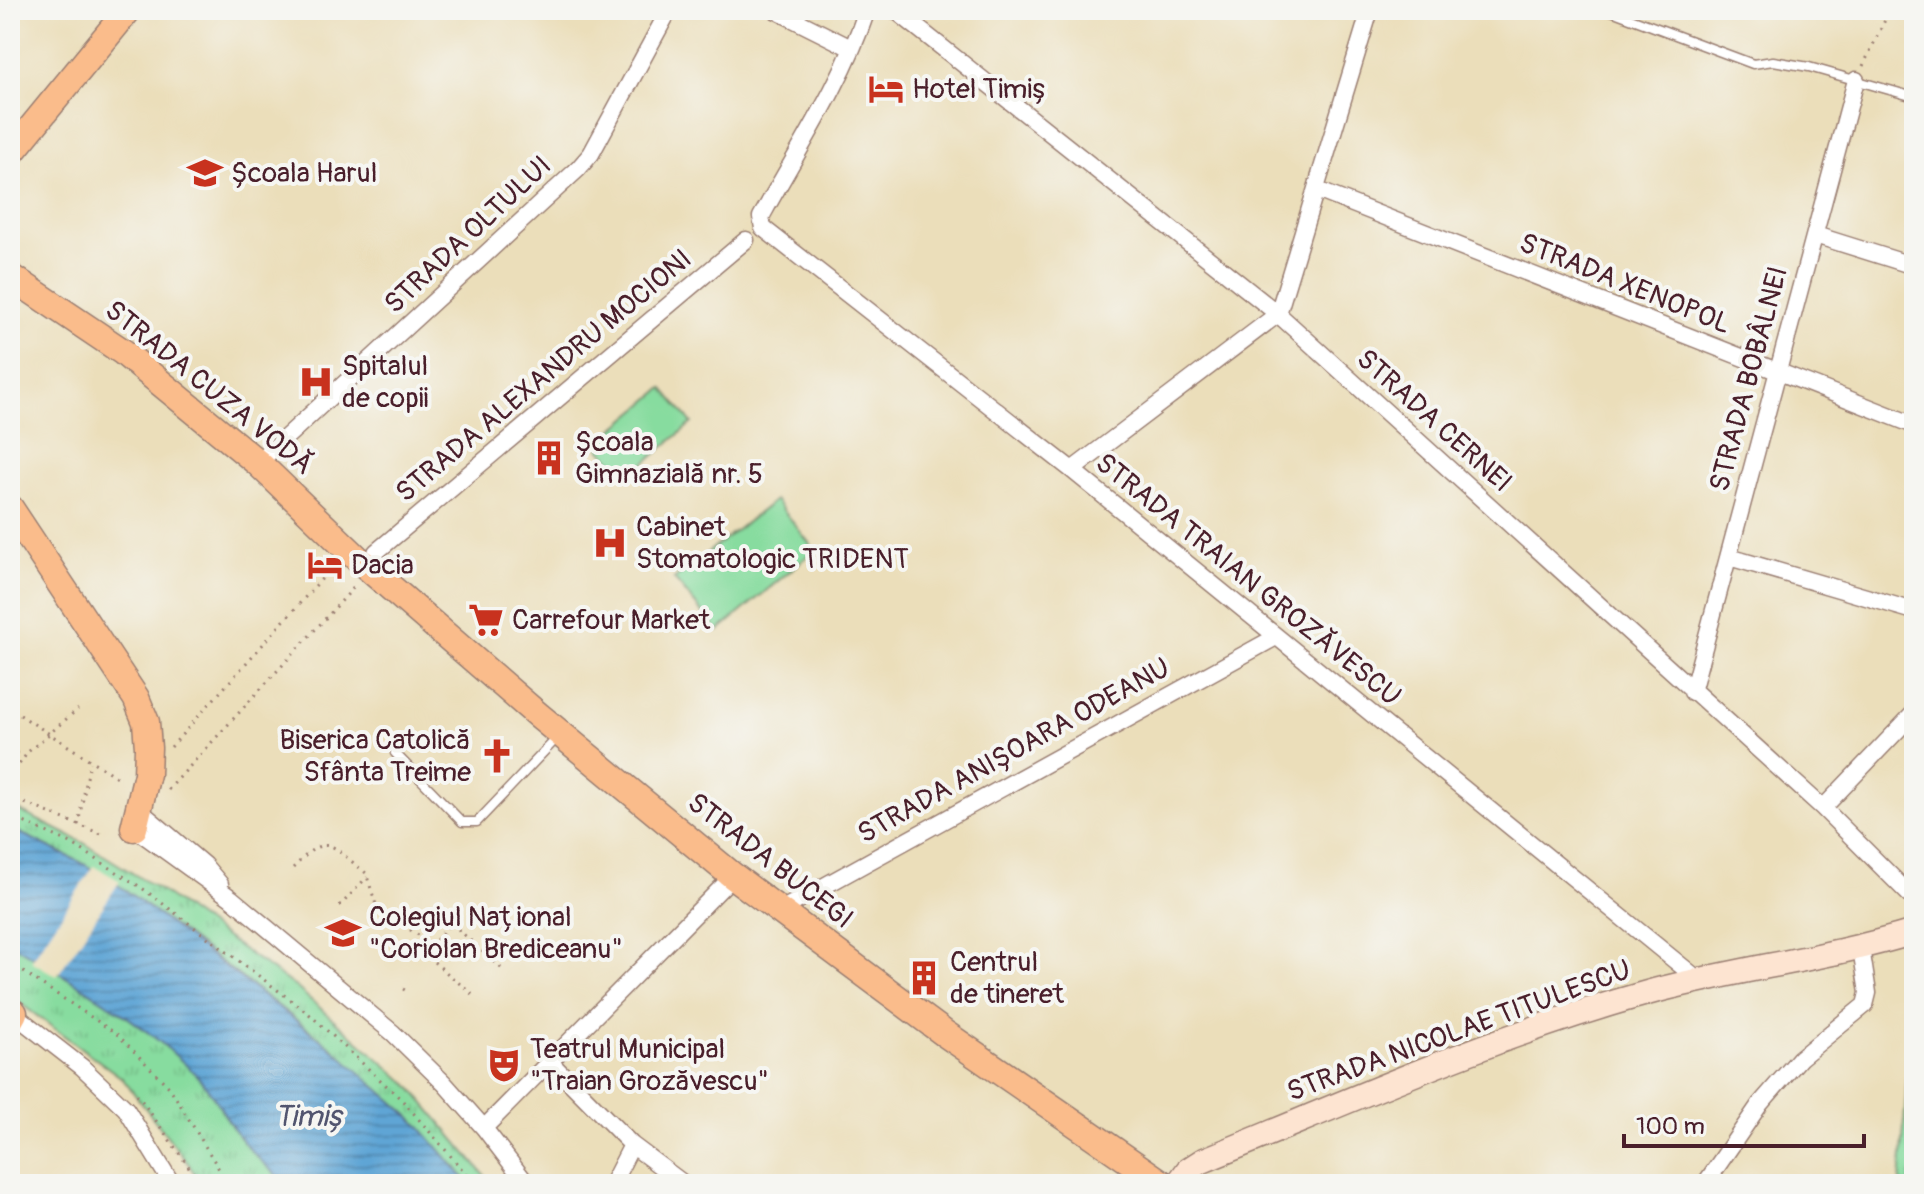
<svg xmlns="http://www.w3.org/2000/svg" width="1924" height="1194" font-family="Pangolin,sans-serif">
  <style>
    .grass { fill: url(#grass-tufts); stroke: #687e65; stroke-width: 2 }
    .cemetery { fill: url(#cemetery-stones); stroke: #687e65; stroke-width: 2 }
    .green { fill: #87dc9f; stroke: #687e65; stroke-width: 2 }
    .water { fill: url(#water-rules); stroke: #546280; stroke-width: 2 }
    .pier { fill: #ebdeba }
    .lines { fill: none; stroke-linecap: round; stroke-linejoin: round }
    .lane-casing { stroke: #9a7e72; stroke-width: 11 }
    .street-casing { stroke: #9a7e72; stroke-width: 19 }
    .secondary-casing { stroke: #9a7e72; stroke-width: 27 }
    .primary-casing { stroke: #9a7e72; stroke-width: 29 }
    .path { stroke: #9a7e72; stroke-width: 3; stroke-dasharray: 2 6; stroke-linecap: butt }
    .lane { stroke: #fff; stroke-width: 8 }
    .street { stroke: #fff; stroke-width: 16 }
    .secondary { stroke: #fde4d1; stroke-width: 24 }
    .primary { stroke: #fabc8b; stroke-width: 26 }
    .labels { text-anchor: middle; dominant-baseline: central; stroke-width: 8; stroke-linejoin: round; paint-order: stroke }
    .poi-label { font-size: 28px; fill: #4a1f2b; stroke: #f6f6f2; text-anchor: start }
    .street-label { font-size: 28px; fill: #4a1f2b; stroke: #f6f6f2 }
    .water-label { font-size: 30px; font-style: italic; fill: #52556f; stroke: #f6f6f2 }
  </style>
  <defs>
    <pattern id="grass-tufts" width="24" height="20" patternUnits="userSpaceOnUse" patternTransform="scale(2)"><rect width="24" height="20" fill="#87dc9f"/><path d="M3 7l-1-3M5 7V3M7 7l1-3M15 17l-1-3M17 17v-4M19 17l1-3" fill="none" stroke="#76bc89"/></pattern>
    <pattern id="cemetery-stones" width="16" height="16" patternUnits="userSpaceOnUse" patternTransform="scale(2)"><rect width="16" height="16" fill="#87dc9f"/><path d="M2 7V4a2 2 0 0 1 4 0v3zM10 15v-3a2 2 0 0 1 4 0v3z" fill="#76bc89"/></pattern>
    <pattern id="water-rules" width="6" height="5" patternUnits="userSpaceOnUse" patternTransform="scale(2)"><rect width="6" height="5" fill="#5fa5d5"/><path d="M0 2.5h6" fill="none" stroke="#5086ad"/></pattern>
  </defs>
  <rect width="100%" height="100%" fill="#f6f6f2"/>
  <filter id="ink" filterUnits="userSpaceOnUse"><feTurbulence type="fractalNoise" baseFrequency=".0125" numOctaves="2"/><feDisplacementMap in="SourceGraphic" scale="16" xChannelSelector="R" yChannelSelector="G"/><feConvolveMatrix kernelMatrix="1 2 1 2 8 2 1 2 1" color-interpolation-filters="sRGB"/></filter>
  <filter id="wash" filterUnits="userSpaceOnUse"><feTurbulence type="fractalNoise" baseFrequency=".006" numOctaves="4" result="noise"/><feDisplacementMap in="SourceGraphic" scale="32" xChannelSelector="R" yChannelSelector="G"/><feGaussianBlur stdDeviation="1.8" result="paint"/><feColorMatrix in="noise" values="0 0 0 0 0 0 0 0 0 0 0 0 0 0 0 0 0 1.4 0 .05"/><feComposite in="paint" operator="in"/></filter>
  <g filter="url(#wash)">
    <rect width="100%" height="100%" fill="#ebdeba"/>
    <path class="grass" d="M10,806L84,843L158,889L297,988L410,1086L492,1184H469L456,1167L333,1048L207,951L124,889L82,863L10,828Z
      M10,943C74,982 144,1021 197,1075C213,1092 222,1112 235,1131C249,1151 268,1167 286,1184H201L188,1163L122,1078L10,996Z"/>
    <path class="cemetery" d="M1914,1051V1184H1900L1909,1054Z"/>
    <path class="green" d="M663,388L692,423L627,478L596,444Z
      M775,500L815,550L718,631L674,579Z"/>
    <path class="water" d="M10,828L82,863L124,889L332,1048L415,1121L469,1184H286C268,1167 249,1151 235,1131C222,1112 213,1092 196,1075C144,1021 74,982 10,943Z"/>
    <path class="pier" d="M94,866L120,881L57,976L31,961Z"/>
  </g>
  <g filter="url(#ink)">
    <g class="lines">
      <g class="lane-casing">
        <path id="lane" d="M1609,10L1753,64L1773,61L1809,67L1914,97
          M395,753L462,822H477L557,738"/>
      </g>
      <g class="street-casing">
        <path id="street" d="M775,10L851,48
          M867,10C844,79 800,147 765,210L761,217L763,228L1072,470L1700,981
          M895,10L1278,314L1823,808L1914,899
          M1317,190L1914,425
          M1815,235L1914,266
          M258,463L578,169L591,154L669,10
          M1072,470L1278,314L1370,10
          M376,552L746,240
          M1729,557L1914,611
          M1692,692L1856,80
          M1823,808L1914,713
          M139,810L204,865L220,884
          M134,828L231,898L393,1033L444,1083L484,1128L527,1184
          M779,911L1276,637
          M10,1011L82,1067L126,1109L172,1184
          M550,1062L632,1145L684,1184
          M484,1128L733,876
          M612,1184L632,1145
          M1705,1184L1760,1104L1800,1058L1865,1005L1868,993L1861,948"/>
      </g>
      <g class="secondary-casing">
        <path id="secondary" d="M1178,1184L1188,1170L1202,1161C1348,1102 1495,1035 1647,993C1735,969 1826,959 1914,932"/>
      </g>
      <g class="primary-casing">
        <path id="primary" d="M10,154L128,10
          M10,276L123,352L258,463L359,560L539,716L733,876L944,1033L1163,1184
          M10,508L136,698L146,722L148,748L147,774L134,828
          M10,1020L14,1013"/>
      </g>
      <path class="path" d="M1863,66L1885,20
        M20,715L118,778
        M171,747L334,565
        M10,748L23,757
        M10,777L28,752L78,709
        M168,790L357,584
        M10,797L106,836
        M10,816L71,843L142,888L308,1013L402,1100L475,1184
        M78,825L90,762
        M293,868C306,856 317,839 335,848L366,873L379,914C397,924 432,936 437,958
        M339,905H341L367,877
        M431,946L451,923L502,969
        M434,962L473,995
        M10,963L118,1035L170,1088L228,1184
        M403,989L408,992
        M137,1094L201,1184"/>
      <use href="#lane" class="lane"/>
      <use href="#street" class="street"/>
      <use href="#secondary" class="secondary"/>
      <use href="#primary" class="primary"/>
    </g>
  </g>
  <defs>
    <g id="hotel-bare" transform="scale(2.76)"><path d="M-6-4.5h1.5V1H6V5H4.5V3h-9V5H-6ZM-4 0a1.8 1.8 0 1 1 3.6 0ZM.5 0V-2.5h3Q6-2.5 6 0Z" fill="#c8321e" stroke="#f6f6f2" stroke-width="2.5" paint-order="stroke"/></g>
    <g id="school-bare" transform="scale(2.76)"><path d="M0-5L7-2L0 1L-7-2ZM-4 1L0 2.5L4 1V4Q0 6-4 4Z" fill="#c8321e" stroke="#f6f6f2" stroke-width="2.5" paint-order="stroke"/></g>
    <g id="hospital-bare" transform="scale(2.76)"><path d="M-5-5h3v3.5h4V-5h3V5h-3V1.5h-4V5h-3Z" fill="#c8321e" stroke="#f6f6f2" stroke-width="2.5" paint-order="stroke"/></g>
    <g id="building-bare" transform="scale(2.76)"><path d="M-4-6H4V6H1V3H-1V6H-4ZM-2.5-4.3h1.7v1.8h-1.7ZM.8-4.3h1.7v1.8H.8ZM-2.5-1h1.7V.8h-1.7ZM.8-1h1.7V.8H.8Z" fill="#c8321e" stroke="#f6f6f2" stroke-width="2.5" paint-order="stroke"/></g>
    <g id="supermarket-bare" transform="scale(2.76)"><path d="M-6-5.5h2.5l.6 2H6L4.5 2H-2.5L-4.4-4H-6ZM-1.5 3.2a1.3 1.3 0 1 0 .1 0ZM3 3.2a1.3 1.3 0 1 0 .1 0Z" fill="#c8321e" stroke="#f6f6f2" stroke-width="2.5" paint-order="stroke"/></g>
    <g id="church-bare" transform="scale(2.76)"><path d="M-1.2-6h2.4v3.5h3.3v2.4h-3.3V6h-2.4V-.1h-3.3v-2.4h3.3Z" fill="#c8321e" stroke="#f6f6f2" stroke-width="2.5" paint-order="stroke"/></g>
    <g id="theatre-bare" transform="scale(2.76)"><path d="M-5-5.5Q0-4 5-5.5V0Q5 5 0 6Q-5 5-5 0ZM-3.3-2.5H-1v1.5H-3.3ZM1-2.5H3.3v1.5H1ZM-2.8 1Q0 5.5 2.8 1Z" fill="#c8321e" stroke="#f6f6f2" stroke-width="2.5" paint-order="stroke"/></g>
  </defs>
  <g fill-rule="evenodd">
    <use href="#hotel-bare" x="886" y="89"/>
    <use href="#school-bare" x="205" y="173"/>
    <use href="#hospital-bare" x="316" y="382"/>
    <use href="#building-bare" x="549" y="458"/>
    <use href="#hospital-bare" x="610" y="543"/>
    <use href="#hotel-bare" x="325" y="565"/>
    <use href="#supermarket-bare" x="486" y="620"/>
    <use href="#church-bare" x="497" y="756"/>
    <use href="#school-bare" x="343" y="933"/>
    <use href="#building-bare" x="924" y="978"/>
    <use href="#theatre-bare" x="504" y="1065"/>
  </g>
  <g class="labels">
    <g class="poi-label">
      <text x="912" y="89">Hotel Timiș</text>
      <text x="231" y="173">Școala Harul</text>
      <text x="342" y="366">Spitalul<tspan x="342" dy="32">de copii</tspan></text>
      <text x="575" y="442">Școala<tspan x="575" dy="32">Gimnazială nr. 5</tspan></text>
      <text x="636" y="527">Cabinet<tspan x="636" dy="32">Stomatologic TRIDENT</tspan></text>
      <text x="351" y="565">Dacia</text>
      <text x="512" y="620">Carrefour Market</text>
      <text x="471" y="740" text-anchor="end">Biserica Catolică<tspan x="471" dy="32">Sfânta Treime</tspan></text>
      <text x="369" y="917">Colegiul Național<tspan x="369" dy="32">"Coriolan Brediceanu"</tspan></text>
      <text x="950" y="962">Centrul<tspan x="950" dy="32">de tineret</tspan></text>
      <text x="530" y="1049">Teatrul Municipal<tspan x="530" dy="32">"Traian Grozăvescu"</tspan></text>
    </g>
    <g class="street-label">
      <text transform="translate(468 235) rotate(-43)">STRADA OLTULUI</text>
      <text transform="translate(1625 284) rotate(22)">STRADA XENOPOL</text>
      <text transform="translate(544 376) rotate(-40)">STRADA ALEXANDRU MOCIONI</text>
      <text transform="translate(1749 379) rotate(-75)">STRADA BOBÂLNEI</text>
      <text transform="translate(209 388) rotate(39)">STRADA CUZA VODĂ</text>
      <text transform="translate(1434 421) rotate(42)">STRADA CERNEI</text>
      <text transform="translate(1248 580) rotate(39)">STRADA TRAIAN GROZĂVESCU</text>
      <text transform="translate(1014 751) rotate(-29)">STRADA ANIȘOARA ODEANU</text>
      <text transform="translate(770 861) rotate(38)">STRADA BUCEGI</text>
      <text transform="translate(1459 1031) rotate(-20)">STRADA NICOLAE TITULESCU</text>
    </g>
    <g class="water-label">
      <text x="310" y="1116">Timiș</text>
    </g>
  </g>
  <rect width="1924" height="1194" fill="none" stroke="#f6f6f2" stroke-width="40"/>
  <path d="M1624 1134v12h240v-12" fill="none" stroke="#4a1f2b" stroke-width="4"/>
  <text x="1636" y="1134" font-size="24" fill="#4a1f2b" stroke="#f6f6f2" stroke-width="6" paint-order="stroke">100 m</text>
</svg>
